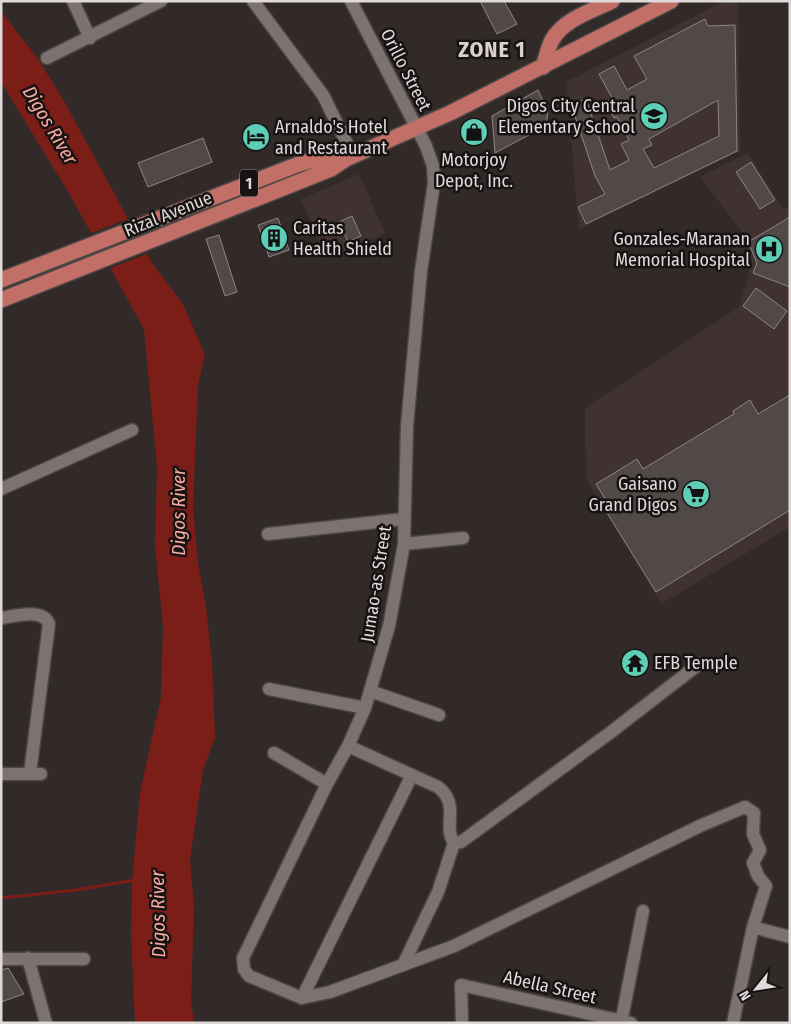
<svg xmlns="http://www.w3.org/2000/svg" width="791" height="1024" font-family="'Fira Sans Condensed',sans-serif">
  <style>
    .built { fill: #403230 }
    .water { fill: #7c1e18 }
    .pier { fill: #312a29 }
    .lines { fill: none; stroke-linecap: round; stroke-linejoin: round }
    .stream { stroke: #7c1e18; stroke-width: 3 }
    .building { fill: #514948; stroke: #8d8483; fill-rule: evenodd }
    .minor-casing { stroke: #4c4645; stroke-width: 15 }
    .major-casing { stroke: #4c4645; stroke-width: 18 }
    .minor { stroke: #7b7271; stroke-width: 12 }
    .major { stroke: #c27067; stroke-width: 15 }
    .labels { text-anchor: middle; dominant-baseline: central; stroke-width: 5; stroke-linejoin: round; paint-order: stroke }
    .shield { fill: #171313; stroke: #a39e9e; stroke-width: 1 }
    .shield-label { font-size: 16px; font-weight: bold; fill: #dfdad9 }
    .street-label { font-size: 18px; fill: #dfdad9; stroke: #171313 }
    .poi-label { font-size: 18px; fill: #dfdad9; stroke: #171313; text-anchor: end }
    .water-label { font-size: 19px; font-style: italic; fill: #faaa9f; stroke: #171313 }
    .district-label { font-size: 22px; font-weight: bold; letter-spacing: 1px; fill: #dad0ce; stroke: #171313 }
  </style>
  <rect width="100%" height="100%" fill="#312a29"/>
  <path class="built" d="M724,1H738L740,151L579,229L566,82Z
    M748,153L783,209L790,208V527L661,604L586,479L585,408L739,307L752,262L745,236L700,177Z
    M359,174L385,233L327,259L301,199Z"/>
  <path class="water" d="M1,11L38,59L64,101L152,263L184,306L205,355L198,385L193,508L198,563L206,607L212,663L215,738L203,770L190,859L194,908L191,1000L194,1023H135L131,935L132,881L140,793L161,697L163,626L155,546L157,467L144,329L70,195L1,82Z"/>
  <path class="pier" d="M130,218L149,253L108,269L89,234Z"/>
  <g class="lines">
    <path class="stream" d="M1,898L76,890L134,880"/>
  </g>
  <path class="building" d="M480,1H504L517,24L497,34Z
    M705,19L708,26L735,25L737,151L586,224L578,207L605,194L595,176L571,104L586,99L610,170L629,160L621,144L629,140L617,117L614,118L605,102L612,98L599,74L614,66L627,90L647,79L634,56ZM718,100L719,136L654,168L643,149L652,145L649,139Z
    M538,90L548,111L546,126L495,153L492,116Z
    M203,138L212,162L148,187L138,163Z
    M751,162L775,200L760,209L736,172Z
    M352,216L361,236L348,242L339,222Z
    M790,217V287L753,273L757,263L748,242Z
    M278,218L289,250L269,257L258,225Z
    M219,235L237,292L225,296L206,239Z
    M756,288L787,311L774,329L743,306Z
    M790,395V510L656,592L604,508L609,505L596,484L637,459L643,469L734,414L733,411L750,400L758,414Z
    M8,968L24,994L1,1002V970Z"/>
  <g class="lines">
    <g class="minor-casing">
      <path id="minor" d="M73,1L90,38
        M253,1L323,95L353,156
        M351,1L426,146L433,166L434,183L421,271L407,426L404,544L389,626L365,708L348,746L327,784L243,958L244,969L249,976L302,998L330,992L454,946L702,825L745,807L754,813L753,834L760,850L753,863L758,876L766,886L753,927L733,1023
        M47,58L161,1
        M1,489L132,430
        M268,534L404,519
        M404,544L463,538
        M1,618C15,616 43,608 49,624L30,773
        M269,689L365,708
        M370,691L439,715
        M348,746L438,787C461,805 442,825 454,843L438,892L403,965
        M274,753L327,784
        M1,774H41
        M454,843L461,842L611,732L699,664
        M753,927L790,937
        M28,958L46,1023
        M1,959H84
        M302,998L412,775
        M462,1023L461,985L631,1023
        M621,1023L643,911"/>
    </g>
    <g class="major-casing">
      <path id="major" d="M543,67C546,58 548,48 552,40C564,19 592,11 612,1
        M1,280L299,164L324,157L346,159
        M1,300L331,169L346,159L450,113L671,1"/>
    </g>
    <use href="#minor" class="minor"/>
    <use href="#major" class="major"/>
  </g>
  <defs>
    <g id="school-disc" transform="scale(1.4375)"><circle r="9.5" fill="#5eceb7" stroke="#171313"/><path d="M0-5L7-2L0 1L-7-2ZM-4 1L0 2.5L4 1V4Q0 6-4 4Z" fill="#111"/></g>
    <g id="shop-disc" transform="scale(1.4375)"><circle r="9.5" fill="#5eceb7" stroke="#171313"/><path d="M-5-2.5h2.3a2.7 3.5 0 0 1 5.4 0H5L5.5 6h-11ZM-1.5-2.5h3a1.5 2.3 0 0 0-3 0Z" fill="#111"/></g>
    <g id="hotel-disc" transform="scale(1.4375)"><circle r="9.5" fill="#5eceb7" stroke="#171313"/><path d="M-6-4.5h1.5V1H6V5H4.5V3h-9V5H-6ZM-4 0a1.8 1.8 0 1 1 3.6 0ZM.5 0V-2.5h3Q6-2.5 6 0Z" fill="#111"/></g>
    <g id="building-disc" transform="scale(1.4375)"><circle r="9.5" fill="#5eceb7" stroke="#171313"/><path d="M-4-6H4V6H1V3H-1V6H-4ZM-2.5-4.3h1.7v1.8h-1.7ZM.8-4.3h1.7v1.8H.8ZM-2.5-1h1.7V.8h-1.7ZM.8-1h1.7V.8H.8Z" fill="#111"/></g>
    <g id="hospital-disc" transform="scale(1.4375)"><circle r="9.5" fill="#5eceb7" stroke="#171313"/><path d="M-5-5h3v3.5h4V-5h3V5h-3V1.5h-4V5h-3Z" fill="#111"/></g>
    <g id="supermarket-disc" transform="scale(1.4375)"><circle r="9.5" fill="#5eceb7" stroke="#171313"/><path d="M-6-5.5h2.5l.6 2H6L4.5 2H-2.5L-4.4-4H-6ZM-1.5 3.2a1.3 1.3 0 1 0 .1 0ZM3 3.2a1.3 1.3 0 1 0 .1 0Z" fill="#111"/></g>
    <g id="temple-disc" transform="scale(1.4375)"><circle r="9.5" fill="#5eceb7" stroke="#171313"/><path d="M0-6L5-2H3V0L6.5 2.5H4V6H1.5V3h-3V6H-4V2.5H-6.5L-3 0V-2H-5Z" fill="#111"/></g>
  </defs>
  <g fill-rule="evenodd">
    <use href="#school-disc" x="654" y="116"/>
    <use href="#shop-disc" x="474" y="132"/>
    <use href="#hotel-disc" x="256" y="137"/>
    <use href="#building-disc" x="274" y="238"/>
    <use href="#hospital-disc" x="769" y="249"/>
    <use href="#supermarket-disc" x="696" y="494"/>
    <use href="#temple-disc" x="635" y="663"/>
  </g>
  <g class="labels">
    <rect class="shield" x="240" y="169.5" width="18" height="27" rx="4"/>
    <g class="shield-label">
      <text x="249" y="183">1</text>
    </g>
    <g class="street-label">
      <text transform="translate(406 70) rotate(63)">Orillo Street</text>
      <text transform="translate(168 214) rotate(-22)">Rizal Avenue</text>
      <text transform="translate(376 584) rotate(-81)">Jumao-as Street</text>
      <text transform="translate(550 987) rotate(13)">Abella Street</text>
    </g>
    <g class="poi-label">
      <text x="635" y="106">Digos City Central<tspan x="635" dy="21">Elementary School</tspan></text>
      <text x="275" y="127" text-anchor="start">Arnaldo's Hotel<tspan x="275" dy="21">and Restaurant</tspan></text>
      <text x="474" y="160" text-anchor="middle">Motorjoy<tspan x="474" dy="21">Depot, Inc.</tspan></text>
      <text x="293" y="228" text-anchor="start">Caritas<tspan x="293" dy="21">Health Shield</tspan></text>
      <text x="750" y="239">Gonzales-Maranan<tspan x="750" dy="21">Memorial Hospital</tspan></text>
      <text x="677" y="484">Gaisano<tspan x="677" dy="21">Grand Digos</tspan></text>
      <text x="654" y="663" text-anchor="start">EFB Temple</text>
    </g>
    <g class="water-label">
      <text transform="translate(50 125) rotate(59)">Digos River</text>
      <text transform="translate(178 512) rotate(-90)">Digos River</text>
      <text transform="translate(158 914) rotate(-91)">Digos River</text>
    </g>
    <g class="district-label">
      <text x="492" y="49">ZONE 1</text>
    </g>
  </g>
  <rect width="791" height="1024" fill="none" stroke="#dfdad9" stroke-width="5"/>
  <g transform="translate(756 989) rotate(240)" stroke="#171313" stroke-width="4" paint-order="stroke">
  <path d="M0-4L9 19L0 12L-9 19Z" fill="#dfdad9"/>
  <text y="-8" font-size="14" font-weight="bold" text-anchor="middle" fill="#dfdad9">N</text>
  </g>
</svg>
